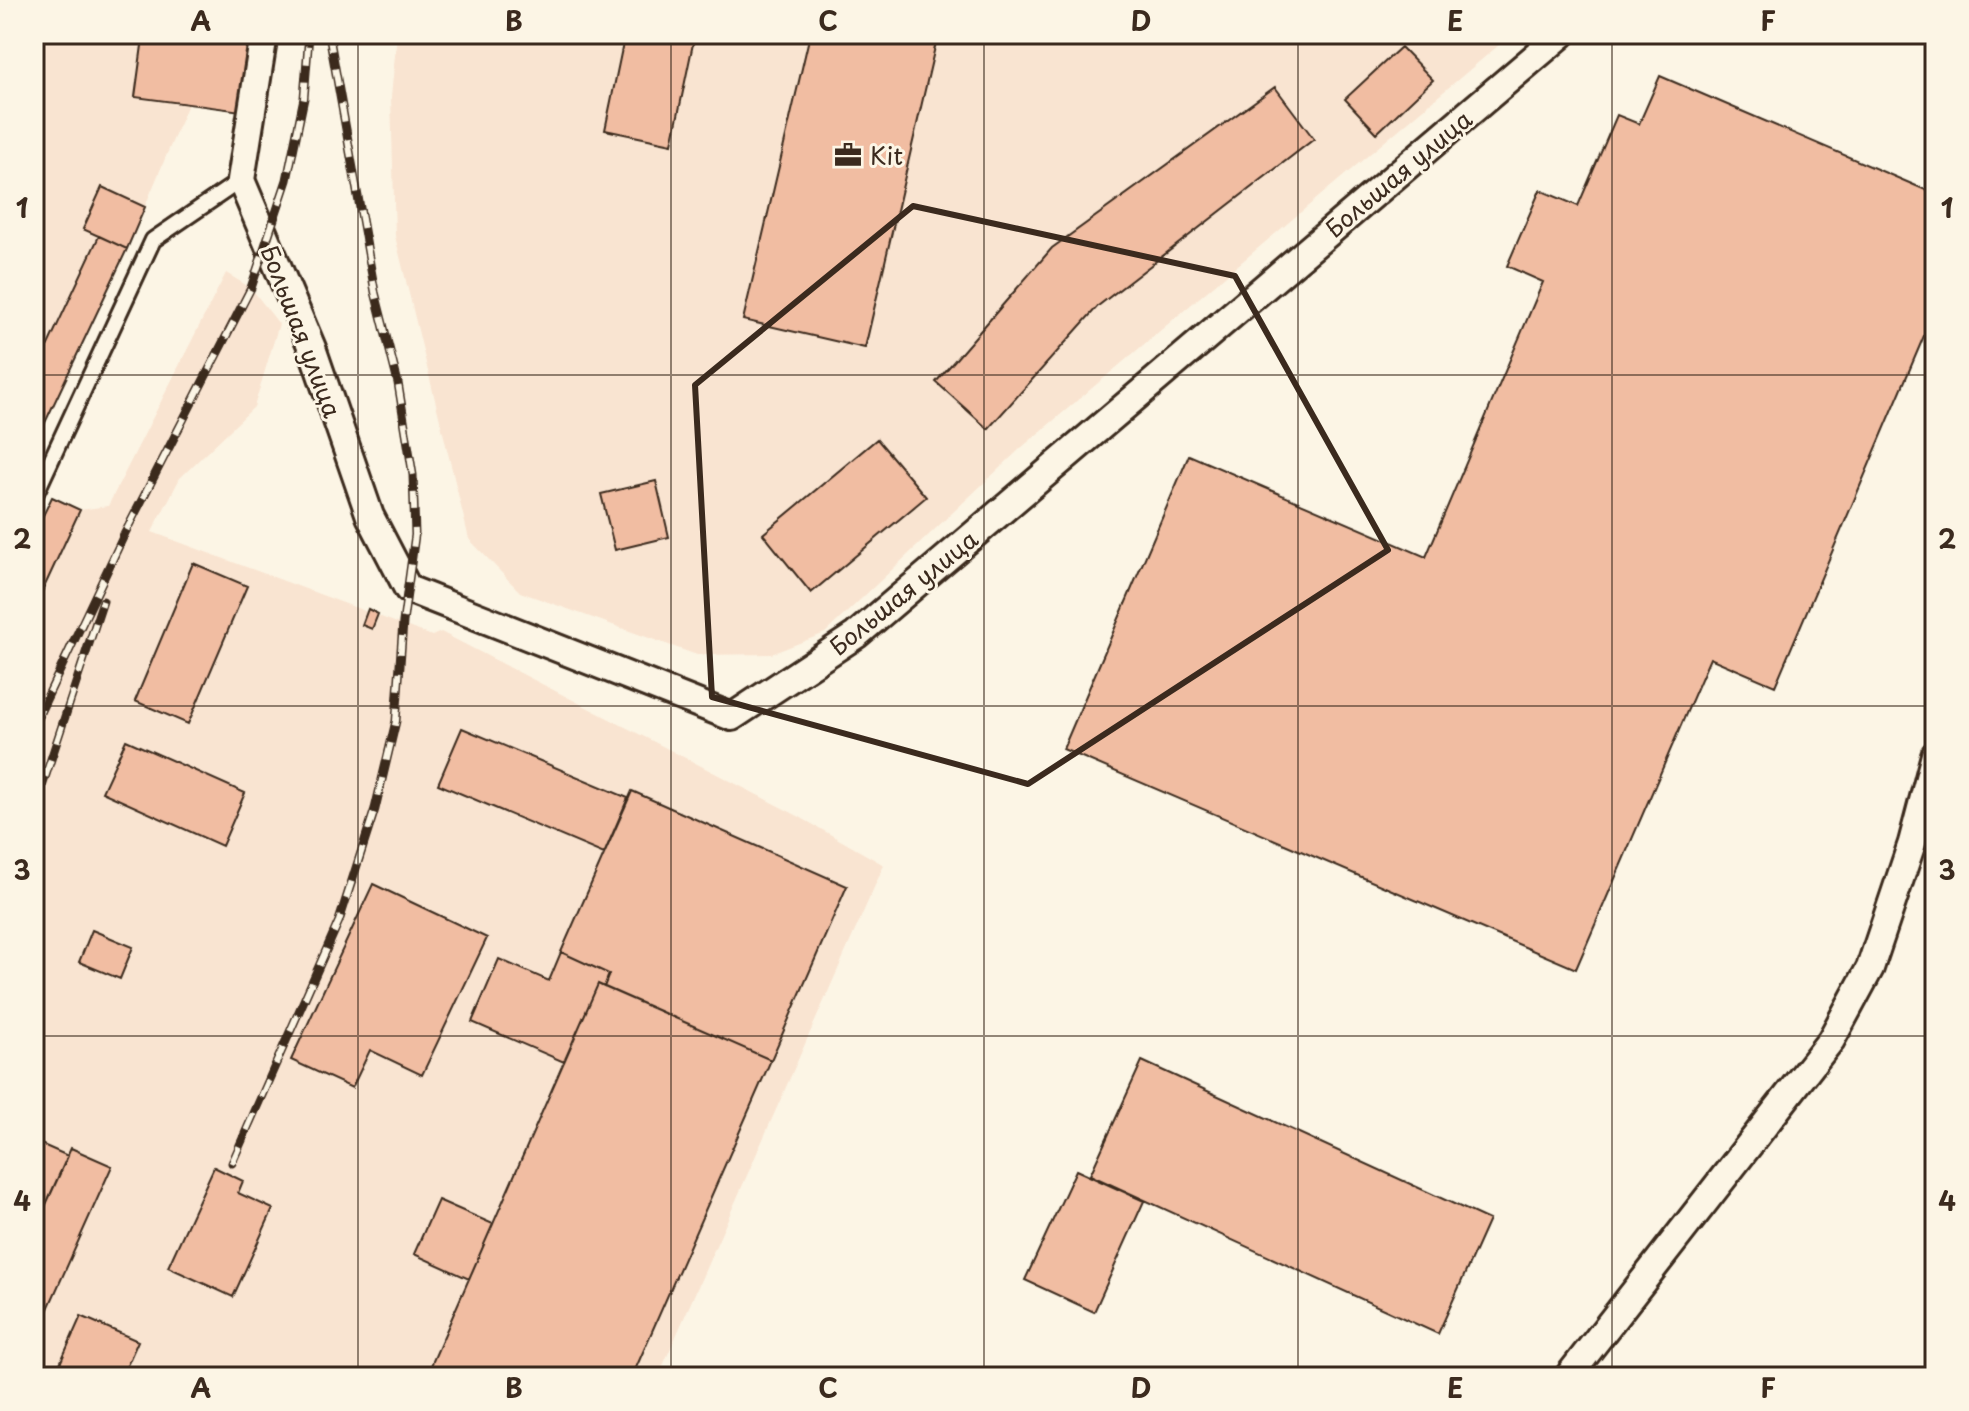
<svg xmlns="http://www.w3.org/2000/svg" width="1969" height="1411" font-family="'Playpen Sans',sans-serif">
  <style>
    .built { fill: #f9e4d1 }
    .building { fill: #f1bda2; stroke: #3b2a1e; stroke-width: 2 }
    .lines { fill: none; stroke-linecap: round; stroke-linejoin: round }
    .lane-casing { stroke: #3b2a1e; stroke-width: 20 }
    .street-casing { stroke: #3b2a1e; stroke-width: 32 }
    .lane { stroke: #fcf5e5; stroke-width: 14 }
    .street { stroke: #fcf5e5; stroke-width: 26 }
    .rail-casing { stroke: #3b2a1e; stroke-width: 9 }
    .rail { stroke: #fcf5e5; stroke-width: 6; stroke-dasharray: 18; stroke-linecap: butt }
    .marked { fill: none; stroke: #3b2a1e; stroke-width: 6; stroke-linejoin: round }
    .grid { fill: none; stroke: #3b2a1e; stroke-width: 2; stroke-opacity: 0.55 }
    .labels { text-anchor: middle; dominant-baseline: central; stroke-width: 6; stroke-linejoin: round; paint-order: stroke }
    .poi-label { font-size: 24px; fill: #3b2a1e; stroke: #fcf5e5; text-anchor: start }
    .street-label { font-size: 24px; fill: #3b2a1e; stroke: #fcf5e5 }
    .neatline { fill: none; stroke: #3b2a1e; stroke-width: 3 }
    .grid-label { font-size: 26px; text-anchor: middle; font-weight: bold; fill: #3b2a1e }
  </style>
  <rect width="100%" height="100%" fill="#fcf5e5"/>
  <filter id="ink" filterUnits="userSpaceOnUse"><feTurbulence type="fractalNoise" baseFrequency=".0125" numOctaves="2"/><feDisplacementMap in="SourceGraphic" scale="16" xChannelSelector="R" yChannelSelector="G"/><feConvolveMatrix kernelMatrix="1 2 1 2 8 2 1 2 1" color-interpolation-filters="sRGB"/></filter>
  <g filter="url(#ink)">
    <path class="built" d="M34,34H252L241,111L188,104L127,249L99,237L34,375Z
      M397,34H1512L1021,448L825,633L771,654L697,655L520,592L469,539L395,236L391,97Z
      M226,273L251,288L279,324L254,407L180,478L152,532L432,636L441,632L798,816L884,865L658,1377H34V609L80,510L108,506Z"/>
    <path class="building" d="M183,34H252L241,111L135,97L143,38L182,44Z
      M625,34H695L672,144L605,130Z
      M810,34H938L865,348L743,320Z
      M1401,47L1433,80L1377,133L1345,99Z
      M1660,76L1935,194V222L1930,235L1935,237V310L1775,686L1710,658L1576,969L1063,749L1189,455L1426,557L1543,282L1507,266L1540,190L1578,206L1617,115L1639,124Z
      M1275,87L1314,139L1098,306L988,429L936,382L1052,248Z
      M102,187L145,207L127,249L83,229Z
      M99,236L127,249L34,446V375Z
      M877,439L926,497L811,593L763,534Z
      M656,481L669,537L615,550L601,494Z
      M52,497L80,510L34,609V534Z
      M193,563L247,586L188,724L135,701Z
      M368,609L378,614L372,629L362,625Z
      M462,728L628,798L604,854L438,784Z
      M126,740L245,793L222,846L102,792Z
      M632,791L847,886L771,1060L604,987L609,974L561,952Z
      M373,884L487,938L422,1075L370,1050L352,1088L291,1060Z
      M92,930L133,947L120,979L79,962Z
      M561,952L609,974L604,987L598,984L564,1062L472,1022L499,959L549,981Z
      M598,984L771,1060L632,1377H426Z
      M1142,1061L1489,1220L1438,1334L1090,1175Z
      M34,1141L68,1156L34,1231Z
      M71,1148L112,1166L34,1340V1231Z
      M214,1167L243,1181L238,1193L273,1209L233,1297L168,1267Z
      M1076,1170L1144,1201L1094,1312L1025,1280Z
      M438,1200L493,1224L469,1279L414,1254Z
      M81,1316L138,1341L122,1377H54Z"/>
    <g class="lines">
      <g class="lane-casing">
        <path id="lane" d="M34,497L153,240L241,180"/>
      </g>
      <g class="street-casing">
        <path id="street" d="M264,34L241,180L312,348L370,516L408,589L732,717L856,635L1562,34
          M1568,1377L1831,1040L1870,968L1912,843L1935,755"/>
      </g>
      <use href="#lane" class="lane"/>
      <use href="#street" class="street"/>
      <g class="rail-casing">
        <path id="rail" d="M34,725L125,533L251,288L287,180L304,98L309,34
          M34,811L103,601
          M232,1163L339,921L375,809L396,721L403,622L415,535L413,475L398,383L375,292L329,34"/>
      </g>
      <use href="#rail" class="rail"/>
    </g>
  </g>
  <path class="marked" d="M913,206L1235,276L1388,550L1028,784L712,697L695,385Z"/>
  <path class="grid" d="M358,34V1377M671,34V1377M984,34V1377M1298,34V1377M1612,34V1377M34,375H1935M34,706H1935M34,1036H1935"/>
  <defs>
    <g id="office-bare" transform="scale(2.16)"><path d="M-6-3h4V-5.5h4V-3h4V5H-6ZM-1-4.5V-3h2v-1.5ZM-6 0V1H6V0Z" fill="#3b2a1e" stroke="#fcf5e5" stroke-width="2.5" paint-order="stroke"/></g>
  </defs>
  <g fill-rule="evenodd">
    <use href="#office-bare" x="848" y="155"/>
  </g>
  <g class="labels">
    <g class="poi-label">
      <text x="870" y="155">Kit</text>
    </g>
    <g class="street-label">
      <text transform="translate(1398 173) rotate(-40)">Большая улица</text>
      <text transform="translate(302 331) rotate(69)">Большая улица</text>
      <text transform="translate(903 592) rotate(-39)">Большая улица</text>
    </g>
  </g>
  <rect width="1969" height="1411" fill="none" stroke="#fcf5e5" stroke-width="88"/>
  <rect x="44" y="44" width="1881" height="1323" class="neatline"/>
  <g class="grid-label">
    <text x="201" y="31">A</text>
    <text x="514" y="31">B</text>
    <text x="828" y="31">C</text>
    <text x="1141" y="31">D</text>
    <text x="1455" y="31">E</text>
    <text x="1768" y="31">F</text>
    <text x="22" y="218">1</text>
    <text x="1947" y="218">1</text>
    <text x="22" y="549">2</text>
    <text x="1947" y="549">2</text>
    <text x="22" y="880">3</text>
    <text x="1947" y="880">3</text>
    <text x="22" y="1211">4</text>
    <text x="1947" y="1211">4</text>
    <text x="201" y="1398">A</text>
    <text x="514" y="1398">B</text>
    <text x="828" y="1398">C</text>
    <text x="1141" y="1398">D</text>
    <text x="1455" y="1398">E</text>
    <text x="1768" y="1398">F</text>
  </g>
</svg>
